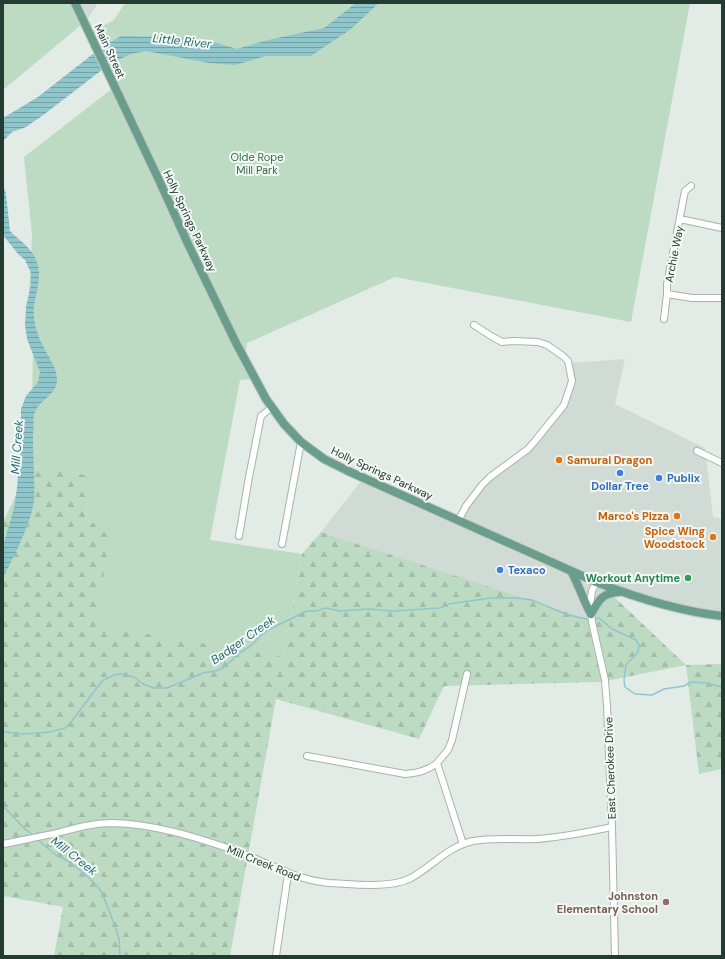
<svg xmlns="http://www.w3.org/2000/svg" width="725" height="959" font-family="'DM Sans',sans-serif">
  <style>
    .built { fill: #d1dbd6 }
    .forest { fill: url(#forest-firs) }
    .park { fill: #bddbc3 }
    .water { fill: url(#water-rules) }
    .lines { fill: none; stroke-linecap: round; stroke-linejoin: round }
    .stream { stroke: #8fc6cc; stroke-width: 1.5 }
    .minor-casing { stroke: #a6b3ad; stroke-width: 8 }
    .major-casing { stroke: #c2c8c6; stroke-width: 10 }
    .minor { stroke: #fff; stroke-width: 6 }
    .major { stroke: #6b9d8d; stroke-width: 8 }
    .food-dot { fill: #e8710a; stroke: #f3f8f5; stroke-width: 1.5 }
    .shop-dot { fill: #3f7fe0; stroke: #f3f8f5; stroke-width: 1.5 }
    .leisure-dot { fill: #2e9e5b; stroke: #f3f8f5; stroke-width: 1.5 }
    .education-dot { fill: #8d6e63; stroke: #f3f8f5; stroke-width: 1.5 }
    .labels { text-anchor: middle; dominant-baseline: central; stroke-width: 4; stroke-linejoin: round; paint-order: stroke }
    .street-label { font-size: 11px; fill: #243b33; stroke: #f3f8f5 }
    .park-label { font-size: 11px; fill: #316e45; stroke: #f3f8f5 }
    .food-label { font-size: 11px; font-weight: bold; fill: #c56008; stroke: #f3f8f5; text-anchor: end }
    .shop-label { font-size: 11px; font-weight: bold; fill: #366cbe; stroke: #f3f8f5; text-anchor: start }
    .leisure-label { font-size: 11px; font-weight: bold; fill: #27864d; stroke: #f3f8f5; text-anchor: end }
    .education-label { font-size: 11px; font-weight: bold; fill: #785e54; stroke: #f3f8f5; text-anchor: end }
    .water-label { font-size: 12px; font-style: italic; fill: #236a72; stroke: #f3f8f5 }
  </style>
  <defs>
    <pattern id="forest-firs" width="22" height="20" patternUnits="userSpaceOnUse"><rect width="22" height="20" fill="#bddbc3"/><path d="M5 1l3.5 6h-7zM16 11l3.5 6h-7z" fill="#a2bda8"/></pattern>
    <pattern id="water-rules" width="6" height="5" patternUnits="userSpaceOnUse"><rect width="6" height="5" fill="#8fc6cc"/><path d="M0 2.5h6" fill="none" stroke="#75a2a6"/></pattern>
  </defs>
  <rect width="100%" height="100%" fill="#e3ebe7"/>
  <path class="built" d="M70,3H98L87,20Z
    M625,359L615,404L705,448L713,517L722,519V613L613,589L589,620L321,532L361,481L455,522L465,505L547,429L570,393V363Z"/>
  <path class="forest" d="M31,465L92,476L85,521L112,526L283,657L302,554L321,532L588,619L610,593L686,665L722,664V769L699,774L686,665L601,682L444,686L419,739L276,699L230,956H54L63,907L3,896V522Z"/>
  <path class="park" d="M3,3H70L87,20L3,90Z
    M125,3H690L631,322L395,277L247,343L244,362L252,379L240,380L210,540L302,554L283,657L95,625L112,526L85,521L92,476L31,465L33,347L27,336L32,235L24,157L118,84L93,31L114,20Z"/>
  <path class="water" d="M356,3H379L351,29L311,56H266L235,65L209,63L146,51L131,54L111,63L42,116L26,127L12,132L3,141V118L38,97L98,50L121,36L175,37L217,43L237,49L268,40L324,28Z
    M3,184L6,194L10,231C17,238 27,245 33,254C47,277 32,294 34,316C34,322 36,329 38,334C42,348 57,366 57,378C58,396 38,399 34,415C33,422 34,429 33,436C33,457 35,480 34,500C31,525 14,555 3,578V546L14,508L17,488L21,444V409L26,396L38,382L40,372L27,339L25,325L26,307L31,284V273L25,260L18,254L3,235Z"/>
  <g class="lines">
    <path class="stream" d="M596,618H599L612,629L636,640L639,645L638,652L626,665L624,680L625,687L635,694L652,695L664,689L684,686L691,682L706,683L722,687
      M3,732L23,734L39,733L50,732L65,728L72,721L102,681L114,675L121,674L134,677L143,684L154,688H167L203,673L215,671L223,668L241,652L252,645L261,635L270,629L307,611H317L325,608L340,611L369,609L393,611L408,610L440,608L449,604L490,598H517L532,600L568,615L587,619
      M3,806L24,828L34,836
      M38,840L56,855L68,861L86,875L98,887L102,893L115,926L119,939L120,956"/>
    <g class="minor-casing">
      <path id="minor" d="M691,186L685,191L667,284V294L692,298H722
        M680,219L722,228
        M664,319L667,294
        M697,451L722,463
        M458,521L466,506L482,485L490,477L528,449L535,441L564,405L572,381L568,361L563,356L547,345L538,342L513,341L502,342L491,336L474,325
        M239,536L249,477L261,416L271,408
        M282,544L301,442
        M596,582L592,591L590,604L592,622L605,680L607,706L612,827L615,956
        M307,756L405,774C417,773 427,771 437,763
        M3,844C20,841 36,837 53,834C72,829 92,823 112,823C155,824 196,837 236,851C267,862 295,880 329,883C353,884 389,889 411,878C433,866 447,847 473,841C494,837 516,840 537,839C563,837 587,832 612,827
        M463,844L437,763L448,750L452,740L467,674
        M276,956L288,874"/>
    </g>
    <g class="major-casing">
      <path id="major" d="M75,3L158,178L188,244L237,345L266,399L284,424L301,442L324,459L348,471L596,582C637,598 678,611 722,616
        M571,571C579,585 583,600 591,614
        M591,614C599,600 602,593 619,592"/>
    </g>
    <use href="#minor" class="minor"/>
    <use href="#major" class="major"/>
  </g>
  <g class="food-dot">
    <circle cx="559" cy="460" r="4"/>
    <circle cx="677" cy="516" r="4"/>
    <circle cx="713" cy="537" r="4"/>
  </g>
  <g class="shop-dot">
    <circle cx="620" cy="473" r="4"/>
    <circle cx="659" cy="478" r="4"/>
    <circle cx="500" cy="570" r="4"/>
  </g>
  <circle class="leisure-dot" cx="688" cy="578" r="4"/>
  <circle class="education-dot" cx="666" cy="902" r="4"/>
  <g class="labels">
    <g class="street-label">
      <text transform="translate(110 51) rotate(65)">Main Street</text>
      <text transform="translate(190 221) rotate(65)">Holly Springs Parkway</text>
      <text transform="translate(674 254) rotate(-79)">Archie Way</text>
      <text transform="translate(382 473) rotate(25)">Holly Springs Parkway</text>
      <text transform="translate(610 768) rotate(-92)">East Cherokee Drive</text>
      <text transform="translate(264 863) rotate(22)">Mill Creek Road</text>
    </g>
    <g class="park-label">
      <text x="257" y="157">Olde Rope<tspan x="257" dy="13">Mill Park</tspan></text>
    </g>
    <g class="food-label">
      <text x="567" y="460" text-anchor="start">Samurai Dragon</text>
      <text x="669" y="516">Marco's Pizza</text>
      <text x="705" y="531">Spice Wing<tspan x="705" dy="13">Woodstock</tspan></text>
    </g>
    <g class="shop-label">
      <text x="667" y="478">Publix</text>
      <text x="620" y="486" text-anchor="middle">Dollar Tree</text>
      <text x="508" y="570">Texaco</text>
    </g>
    <g class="leisure-label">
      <text x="680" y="578">Workout Anytime</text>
    </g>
    <g class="education-label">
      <text x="658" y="896">Johnston<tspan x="658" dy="13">Elementary School</tspan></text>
    </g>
    <g class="water-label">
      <text transform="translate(182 41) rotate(6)">Little River</text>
      <text transform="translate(17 447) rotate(-86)">Mill Creek</text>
      <text transform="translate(243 640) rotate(-35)">Badger Creek</text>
      <text transform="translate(74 856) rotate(38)">Mill Creek</text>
    </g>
  </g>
  <rect width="725" height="959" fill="none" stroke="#243b33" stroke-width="8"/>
</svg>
